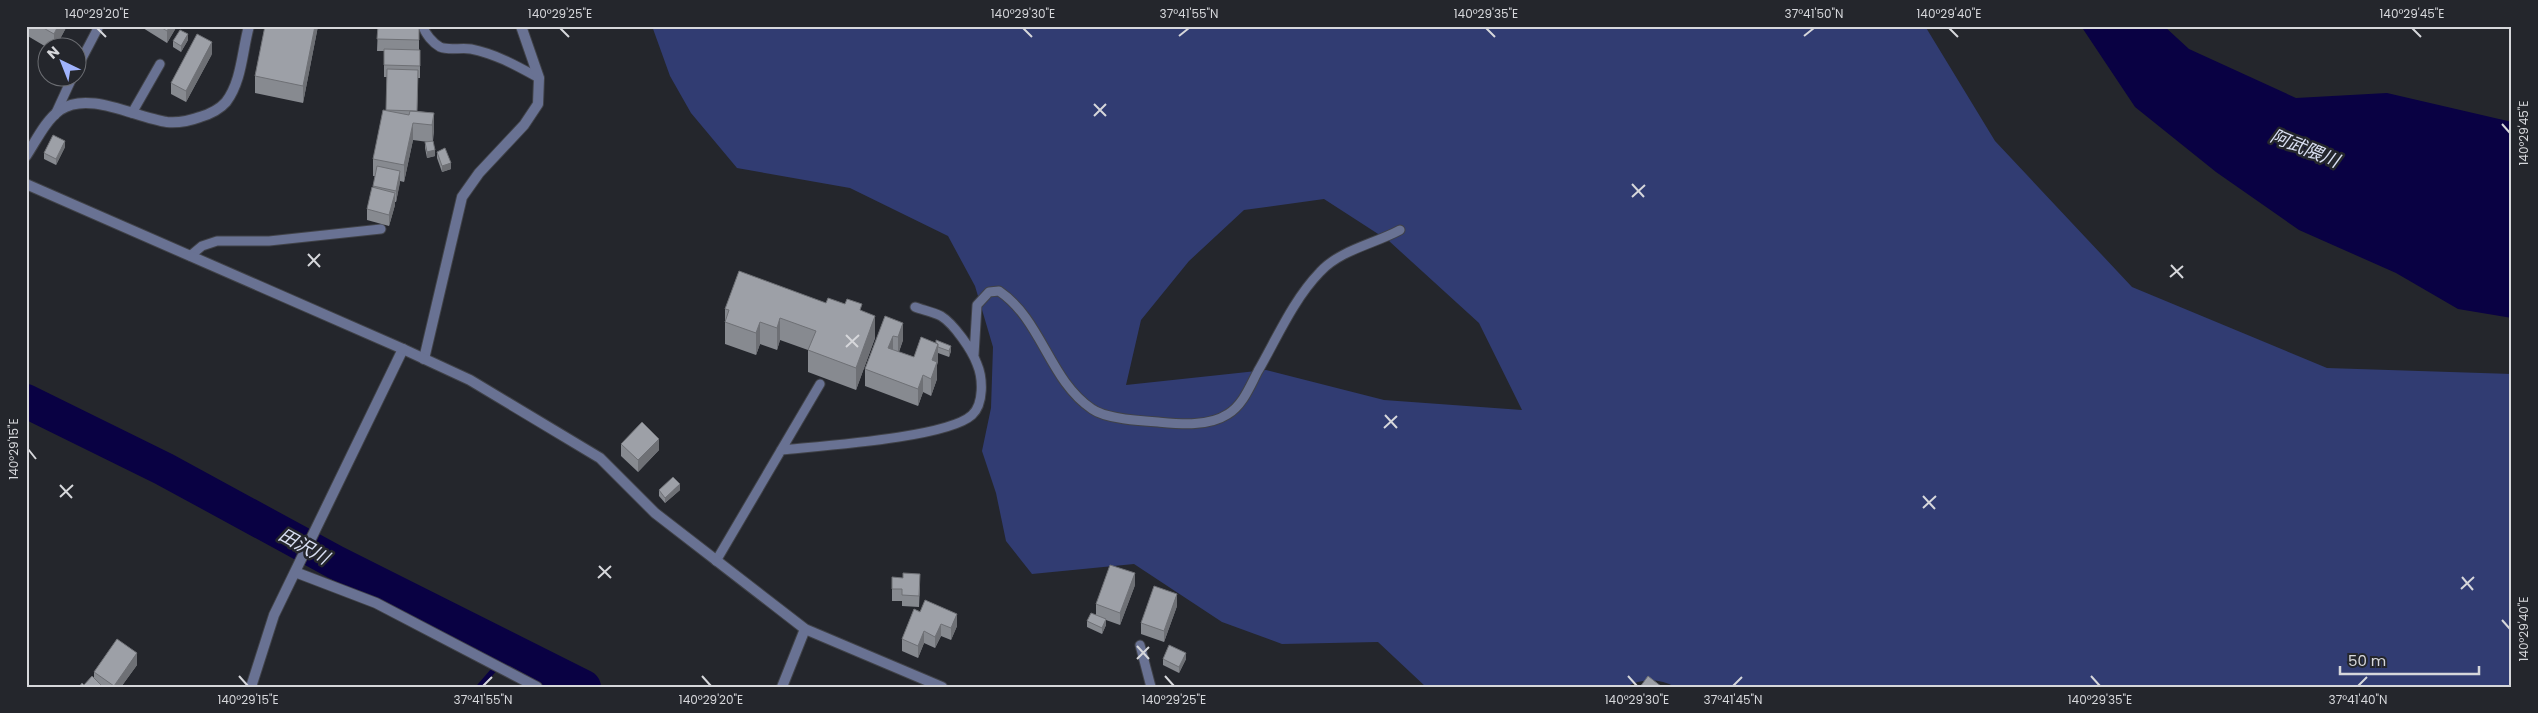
<svg xmlns="http://www.w3.org/2000/svg" width="2538" height="713" font-family="Poppins,'Noto Sans JP',sans-serif">
  <style>
    .green { fill: #313c72; fill-rule: evenodd }
    .water { fill: #090143 }
    .lines { fill: none; stroke-linecap: round; stroke-linejoin: round }
    .stream { stroke: #090143; stroke-width: 5.5 }
    .river { stroke: #090143; stroke-width: 34 }
    .service-casing { stroke: #404248; stroke-width: 11 }
    .minor-casing { stroke: #404248; stroke-width: 12 }
    .tertiary-casing { stroke: #404248; stroke-width: 12 }
    .service { stroke: #697293; stroke-width: 9 }
    .minor { stroke: #697293; stroke-width: 10 }
    .tertiary { stroke: #697293; stroke-width: 10 }
    .wall { fill: #878a90 }
    .shaded-wall { fill: #6e7075 }
    .building { fill: #9da0a7; stroke: #6e7075 }
    .ticks { fill: none; stroke: #d6d7db; stroke-width: 2 }
    .labels { text-anchor: middle; dominant-baseline: central; stroke-width: 5; stroke-linejoin: round; paint-order: stroke }
    .water-label { font-size: 18px; font-style: italic; fill: #dae0f4; stroke: #24262c }
    .neatline { fill: none; stroke: #d6d7db; stroke-width: 2 }
    .ticks-label { font-size: 12px; text-anchor: middle; fill: #d6d7db }
  </style>
  <rect width="100%" height="100%" fill="#24262c"/>
  <path class="green" d="M652,26H1925L1995,141L2132,287L2327,368L2512,374V687H1675C1660,678 1641,678 1626,687H1426L1378,642L1282,644L1222,622L1134,564L1032,574L1006,541L996,493L982,451L991,408L993,347L975,286L948,236L850,188L737,168L691,113L670,76ZM1324,199L1389,241L1479,323L1522,410L1384,400L1266,370L1126,385L1141,320L1189,261L1244,210Z"/>
  <path class="water" d="M2081,26H2164L2189,49L2296,98L2387,93L2512,122V318L2458,309L2396,273L2299,230L2216,172L2135,107Z"/>
  <g class="lines">
    <path class="stream" d="M479,687L511,650"/>
    <path class="river" d="M26,401L164,469L335,562L584,687"/>
    <g class="service-casing">
      <path id="service" d="M423,26C425,34 433,43 440,47C450,51 461,47 471,49C496,54 517,66 539,78
        M78,66L98,28
        M132,113L160,64
        M55,115L72,78
        M190,256L202,246L217,241H269L381,229
        M974,355L977,305L989,292L999,291C1042,320 1049,380 1092,409C1106,419 1140,421 1158,422C1180,424 1208,427 1228,414C1243,405 1250,386 1258,371C1277,338 1293,300 1320,272C1340,250 1374,244 1400,230
        M781,450C819,446 947,438 972,415C984,404 983,378 977,364C972,350 954,324 941,316C933,312 923,310 915,307
        M716,561L820,384
        M1140,645L1151,687"/>
    </g>
    <g class="minor-casing">
      <path id="minor" d="M26,156C36,141 45,121 60,110C89,90 136,118 167,122C178,123 189,121 200,117C210,114 219,110 226,102C242,81 242,51 249,26
        M424,359L462,197L479,173L524,125L538,104L539,78L521,26
        M295,572L376,603L537,687
        M251,687L274,615L403,349"/>
    </g>
    <g class="tertiary-casing">
      <path id="tertiary" d="M26,184L403,349L470,380L600,458L655,513L805,629L942,687
        M782,687L805,629"/>
    </g>
    <use href="#service" class="service"/>
    <use href="#minor" class="minor"/>
    <use href="#tertiary" class="tertiary"/>
  </g>
  <path class="wall" d="M26,26H67L55,48H48L26,35Z
    M143,26H177L167,43L143,28Z
    M265,26H318L303,103L255,93V76Z
    M378,26H419V50H420V78H418L417,111L434,113V130L433,141L435,156L427,158L425,148V142H428L413,140L404,182L400,181L396,202H395V205L389,226L367,220V209L373,188L375,176H373V159L386,111L387,77H384V51H377Z
    M188,40L181,52L173,47V41Z
    M212,54L186,102L171,94V83Z
    M65,147L56,165L44,159V153Z
    M437,152L451,169L442,172L437,158Z
    M826,303L862,311L875,338L856,390L808,372V350L780,340L777,350L760,344L756,355L725,344V309Z
    M885,316L903,340L899,352L914,357L921,337L951,351L949,357L938,353V361L937,365V379L931,396L923,392L918,406L865,386V369Z
    M621,444L659,450L638,472L621,456Z
    M659,490H680L665,503L659,496Z
    M892,577L920,585L919,607L902,606V601H892Z
    M1135,585L1120,625L1106,620V625L1102,634L1087,627V621L1096,615V604Z
    M1177,606L1164,642L1141,634V623Z
    M914,609L957,626L951,640L941,636L935,648L924,643L918,658L902,651V639Z
    M1163,659H1186L1179,673L1163,665Z
    M137,665L121,687H79L94,679V672Z"/>
  <path class="shaded-wall" d="M58,26H67L55,48H54V34Z
    M170,26H177L167,43V31Z
    M315,26H318L303,103V86Z
    M188,34V40L181,52V46Z
    M212,42V54L186,102V91Z
    M434,113V130L432,142V125Z
    M413,123V140L404,182V165Z
    M65,141V147L56,165V159Z
    M435,150V156L427,158V152Z
    M451,163V169L442,172V166Z
    M400,171V183L396,202V191Z
    M395,193V205L389,226V215Z
    M875,316V338L856,390V368Z
    M780,318V340L777,350V328Z
    M760,322V344L756,355V333Z
    M903,323V340L898,354V337Z
    M893,336V353L888,348Z
    M938,344V361L937,365V379L931,396V379L932,360Z
    M951,346V351L949,357V351Z
    M923,375V392L918,406V389Z
    M659,439V450L638,472V460Z
    M680,484V490L665,503V498Z
    M1135,573V585L1120,625V613Z
    M1177,594V606L1164,642V631Z
    M957,614V626L951,640V628Z
    M1106,619V625L1102,634V628Z
    M941,624V636L935,648V637Z
    M924,631V643L918,658V646Z
    M137,653V665L121,687H114V686Z
    M1186,653V659L1179,673V667Z"/>
  <path class="building" d="M40,26H58L54,34Z
    M159,26H170L167,31Z
    M265,26H315L303,86L255,76Z
    M378,26H419V40L377,39Z
    M180,30L188,34L181,46L173,41Z
    M197,34L212,42L186,91L171,83Z
    M384,49L420,50V66L384,65Z
    M387,69L418,70L417,111L386,110Z
    M383,110L409,115L410,111L434,113L432,125L413,123L404,165L373,159Z
    M53,135L65,141L56,159L44,153Z
    M433,141L435,150L427,152L425,142Z
    M445,148L451,163L442,166L437,152Z
    M377,166L400,171L396,191L373,186Z
    M372,187L395,193L389,215L367,209Z
    M739,271L826,303L828,298L845,304L847,299L862,304L860,310L875,316L856,368L808,350L816,331L780,318L777,328L760,322L756,333L725,322L729,310L725,309Z
    M885,316L903,323L898,337L893,336L888,348L914,357L921,337L938,344L932,360L937,362L931,379L923,375L918,389L865,369Z
    M936,340L951,346L949,351L938,347V344L936,343Z
    M642,422L659,439L638,460L621,444Z
    M673,477L680,484L665,498L659,490Z
    M1110,565L1135,573L1120,613L1096,604Z
    M903,573L920,574L919,596L902,595V589H892V577L903,578Z
    M1154,586L1177,594L1164,631L1141,623Z
    M925,600L957,614L951,628L941,624L935,637L924,631L918,646L902,639L914,609L920,612Z
    M1091,613L1106,619L1102,628L1087,621Z
    M117,639L137,653L114,686L94,672Z
    M1169,645L1186,653L1179,667L1163,659Z
    M92,676L102,686V687H79L82,683L84,685Z
    M1648,676L1662,687H1640Z"/>
  <path class="ticks" d="M97,28L106,37M560,28L569,37M1023,28L1032,37M1486,28L1495,37M1949,28L1958,37M2412,28L2421,37M1179,36L1189,28M1804,36L1814,28M1094,104L1106,116M1094,116L1106,104M2502,124L2510,133M1632,184L1644,197M1632,197L1645,185M308,254L320,267M2171,265L2183,278M308,266L320,254M2170,277L2183,266M846,335L858,347M846,347L859,335M1385,415L1397,428M1384,428L1397,416M28,449L36,459M60,485L72,498M1923,496L1935,509M60,497L73,485M1923,508L1936,496M599,566L611,578M2462,577L2473,590M598,578L611,566M2461,589L2474,577M2502,620L2510,629M1137,646L1149,659M1137,659L1149,647M239,676L248,686M702,676L711,686M1165,676L1174,686M1628,676L1637,686M2091,676L2100,686M483,686L492,677M1733,686L1742,677M2358,686L2367,677"/>
  <g class="labels">
    <g class="water-label">
      <text transform="translate(2305 148) rotate(22)">阿武隈川</text>
      <text transform="translate(304 546) rotate(29)">田沢川</text>
    </g>
  </g>
  <rect width="2538" height="713" fill="none" stroke="#24262c" stroke-width="55"/>
  <g transform="translate(62 62) rotate(317)"><circle r="24" fill="#24262c" stroke="#6b6d72"/>
  <path d="M0-4L9 19L0 12L-9 19Z" fill="#a0b3fd"/>
  <text y="-8" font-size="14" font-weight="bold" text-anchor="middle" fill="#d6d7db">N</text>
  </g>
  <path d="M2340 666v8h139v-8" fill="none" stroke="#d6d7db" stroke-width="2.5"/>
  <text x="2348" y="666" font-size="15" fill="#d6d7db" stroke="#24262c" stroke-width="4" paint-order="stroke">50 m</text>
  <rect x="28" y="28" width="2482" height="658" class="neatline"/>
  <g class="ticks-label">
    <text x="97" y="18">140°29'20"E</text>
    <text x="560" y="18">140°29'25"E</text>
    <text x="1023" y="18">140°29'30"E</text>
    <text x="1189" y="18">37°41'55"N</text>
    <text x="1486" y="18">140°29'35"E</text>
    <text x="1814" y="18">37°41'50"N</text>
    <text x="1949" y="18">140°29'40"E</text>
    <text x="2412" y="18">140°29'45"E</text>
    <text transform="translate(2524 133) rotate(-90)" y="4">140°29'45"E</text>
    <text transform="translate(14 449) rotate(-90)" y="4">140°29'15"E</text>
    <text transform="translate(2524 629) rotate(-90)" y="4">140°29'40"E</text>
    <text x="248" y="704">140°29'15"E</text>
    <text x="483" y="704">37°41'55"N</text>
    <text x="711" y="704">140°29'20"E</text>
    <text x="1174" y="704">140°29'25"E</text>
    <text x="1637" y="704">140°29'30"E</text>
    <text x="1733" y="704">37°41'45"N</text>
    <text x="2100" y="704">140°29'35"E</text>
    <text x="2358" y="704">37°41'40"N</text>
  </g>
</svg>
